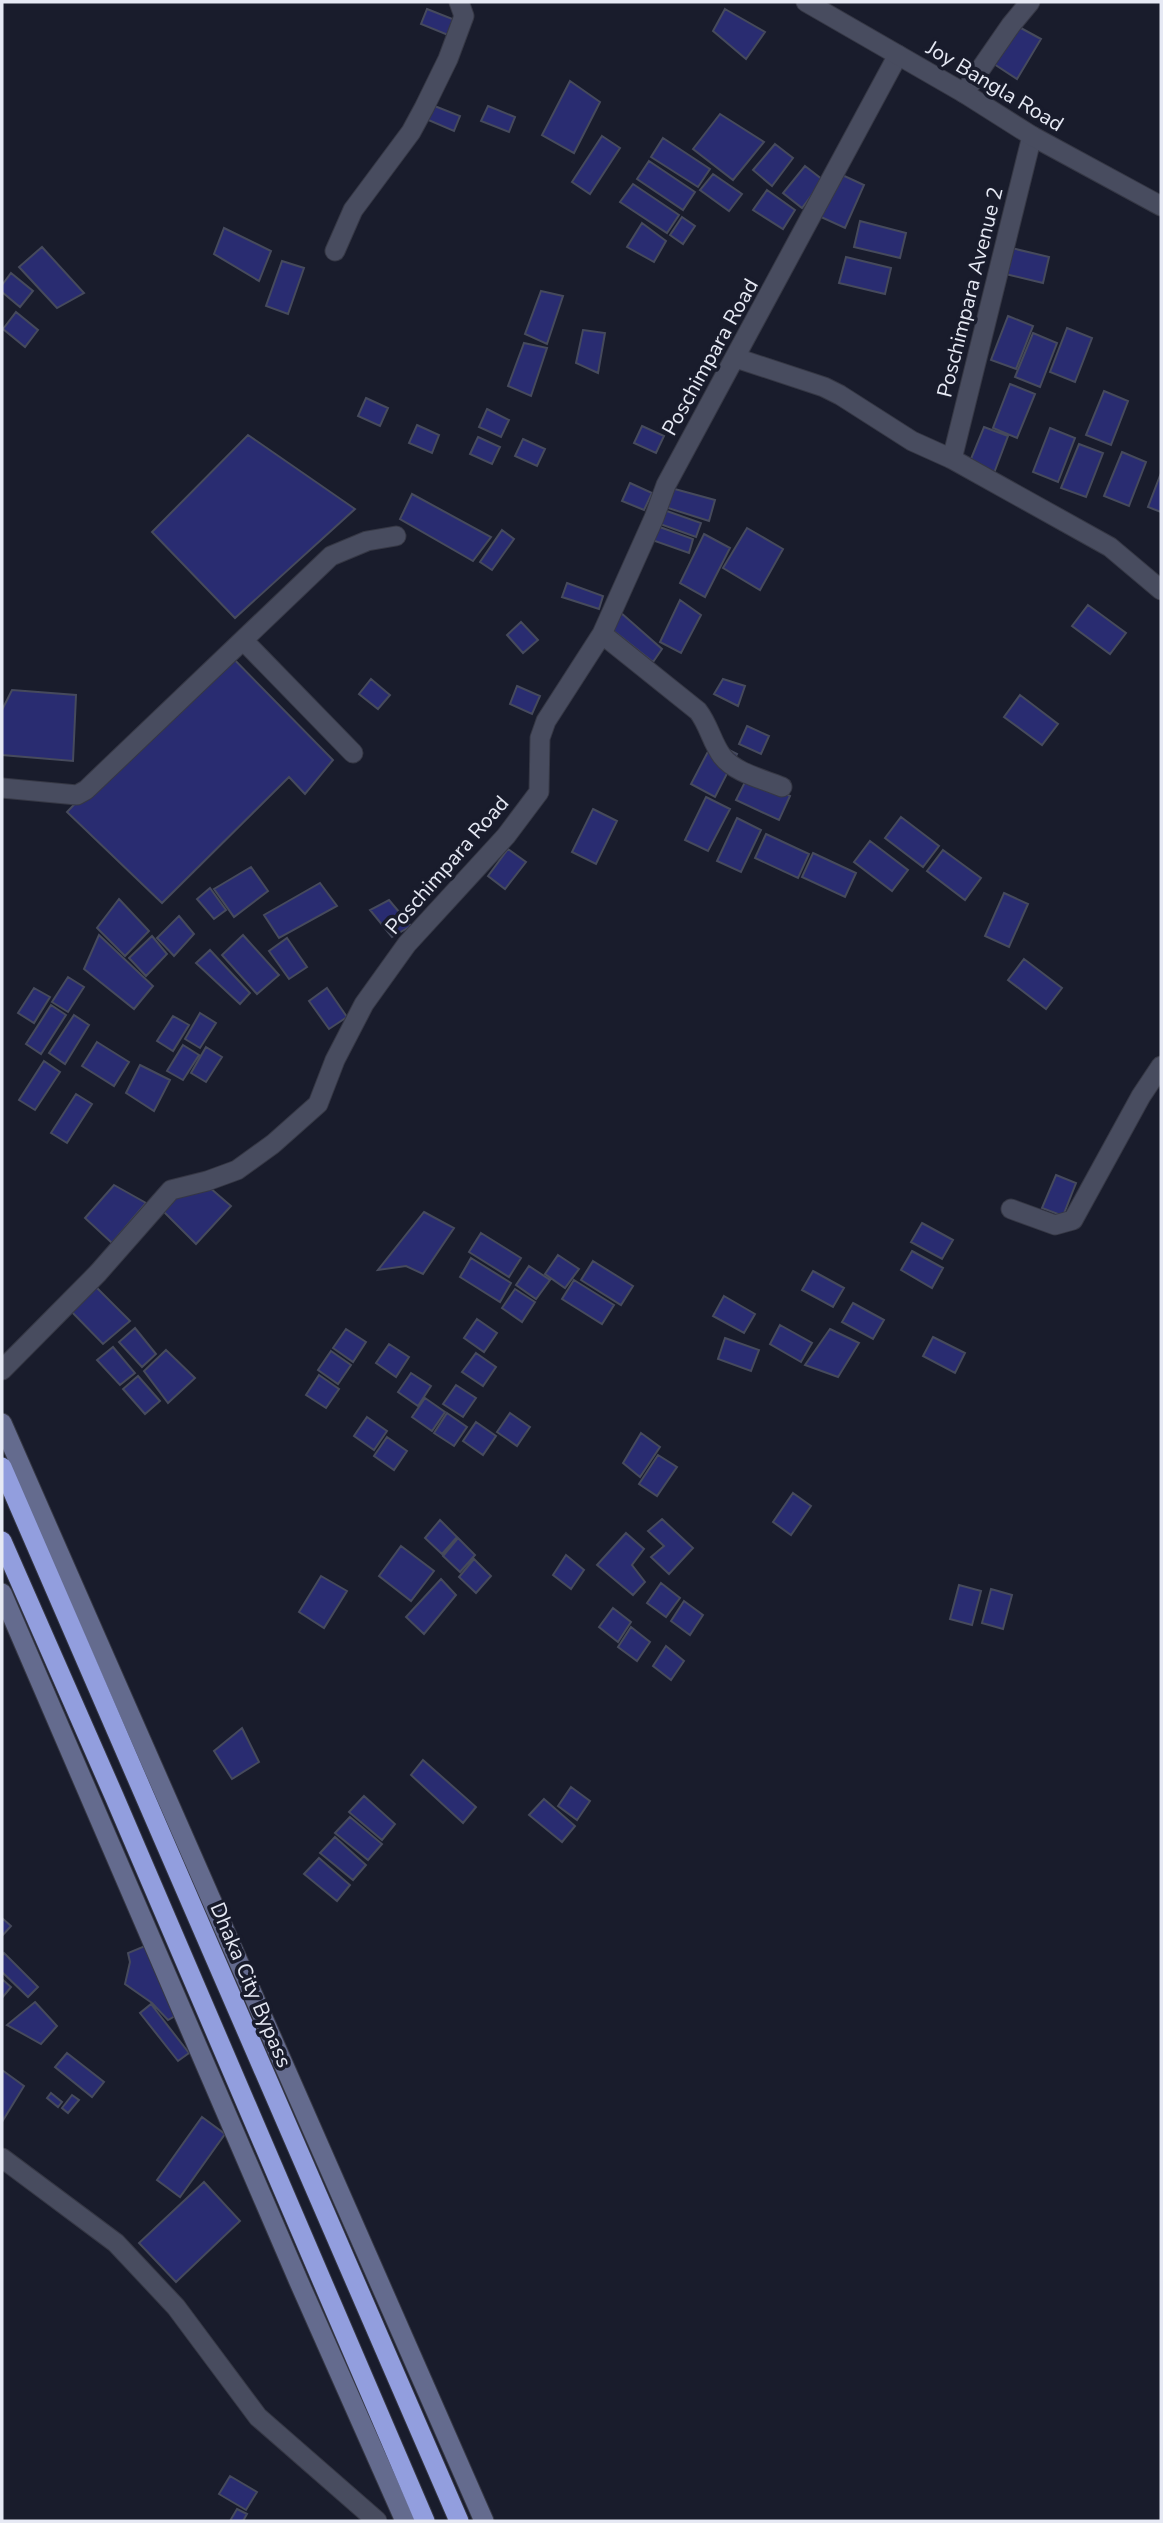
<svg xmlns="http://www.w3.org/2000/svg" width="1163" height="2523" font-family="'Nunito Sans',sans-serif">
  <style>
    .building { fill: #292c71; stroke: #464a5c; stroke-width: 2 }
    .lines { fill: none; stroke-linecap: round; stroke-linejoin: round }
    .minor-casing { stroke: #363845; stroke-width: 21 }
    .tertiary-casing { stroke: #363845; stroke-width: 21 }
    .secondary-casing { stroke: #363845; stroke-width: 21 }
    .trunk-casing { stroke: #363845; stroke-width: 21 }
    .minor { stroke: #484c5f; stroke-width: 19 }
    .tertiary { stroke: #484c5f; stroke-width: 19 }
    .secondary { stroke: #646b8e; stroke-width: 19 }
    .trunk { stroke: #929ede; stroke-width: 19 }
    .labels { text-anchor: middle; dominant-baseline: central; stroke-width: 7; stroke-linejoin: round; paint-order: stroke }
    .street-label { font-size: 21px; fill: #e6e9f4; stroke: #191c2c }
  </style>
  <rect width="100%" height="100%" fill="#191c2c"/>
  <path class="building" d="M427,9L455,20L448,35L421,24Z
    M725,9L765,32L746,59L713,31Z
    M1019,27L1041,39L1017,79L994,64Z
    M570,81L600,102L574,153L542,135Z
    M432,105L460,116L454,131L426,119Z
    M488,106L515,117L509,132L481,121Z
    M720,114L764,142L733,180L693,149Z
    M602,136L620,148L590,194L572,182Z
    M663,138L710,169L698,187L651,157Z
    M775,144L793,158L772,186L753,170Z
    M649,161L695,192L683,210L637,179Z
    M805,166L823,180L802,208L783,193Z
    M713,174L742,194L729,211L700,190Z
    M840,174L864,185L845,228L821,217Z
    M633,184L679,215L667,233L620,202Z
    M767,190L795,210L783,229L753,210Z
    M682,217L695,226L683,244L670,235Z
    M860,221L906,233L900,258L854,247Z
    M642,223L666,241L654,262L627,247Z
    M224,228L271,251L259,281L214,254Z
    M1003,246L1049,257L1043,283L997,272Z
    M42,247L84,293L57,308L19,267Z
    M846,257L891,268L885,294L839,283Z
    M282,261L304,268L288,314L266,306Z
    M11,273L33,291L20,307L2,292V285Z
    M541,291L563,296L547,344L525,334Z
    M16,312L38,330L25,347L3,329Z
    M1008,316L1033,326L1016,369L991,360Z
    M1067,328L1092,338L1075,382L1050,372Z
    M583,330L605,333L598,373L576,363Z
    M1033,333L1057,343L1040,387L1015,377Z
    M524,343L547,348L531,396L508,386Z
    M1010,384L1035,394L1017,438L993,428Z
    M1104,391L1128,401L1111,445L1086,435Z
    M366,398L388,408L380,426L358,416Z
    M487,409L509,420L501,437L479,427Z
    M417,425L439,435L432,453L409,443Z
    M642,426L664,436L656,453L634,443Z
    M984,427L1008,436L991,481L966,471Z
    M1050,428L1075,438L1058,482L1033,472Z
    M248,435L355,509L235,618L152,532Z
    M478,437L500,447L492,464L470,454Z
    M523,439L545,449L537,466L515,456Z
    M1079,444L1103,453L1086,497L1061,488Z
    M1122,452L1146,462L1129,506L1104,496Z
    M1161,473V512L1148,507Z
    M630,483L652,493L644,510L622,501Z
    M671,488L715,500L709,521L665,507Z
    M412,494L491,537L473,561L400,519Z
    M664,510L701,523L696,537L660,524Z
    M657,526L693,539L689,553L652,540Z
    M747,528L783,549L760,590L723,568Z
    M502,530L514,539L492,570L480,562Z
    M704,534L730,548L705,597L680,583Z
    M567,583L603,596L599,609L562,597Z
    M680,600L701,615L681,653L660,642Z
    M1088,605L1126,633L1110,654L1072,626Z
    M620,612L662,649L653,662L610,628Z
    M521,622L538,640L523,653L507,635Z
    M223,648L333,760L305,794L289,777L162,903L67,812Z
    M371,679L390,695L378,709L359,694Z
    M723,679L745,686L738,706L714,694Z
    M517,686L540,696L532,714L510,704Z
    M12,690L76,695L73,761L2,755V710Z
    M1020,695L1058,724L1042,745L1004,717Z
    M747,726L769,736L761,754L739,744Z
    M713,742L737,754L715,797L691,784Z
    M748,776L790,796L779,820L736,800Z
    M706,797L730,809L708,851L685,840Z
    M593,809L617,821L596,864L572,852Z
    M901,817L939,846L923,867L885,838Z
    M737,818L761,830L741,872L717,861Z
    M766,834L809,854L798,878L755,858Z
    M870,841L908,870L892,891L854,862Z
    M508,849L526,862L505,889L488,876Z
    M943,850L981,878L965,900L927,871Z
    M813,853L856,873L845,897L802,877Z
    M251,867L268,891L234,917L214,889Z
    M320,883L337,906L279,938L264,915Z
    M210,888L226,910L214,919L197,899Z
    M1004,893L1028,904L1009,947L985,936Z
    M119,899L149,931L125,956L97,928Z
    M389,900L411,926L392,937L370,910Z
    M179,916L194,934L174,956L157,938Z
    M99,935L153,986L134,1009L84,969Z
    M243,935L279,975L257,994L222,955Z
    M152,936L167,954L146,976L129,958Z
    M287,938L307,967L289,979L269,951Z
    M210,950L250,993L240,1004L196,963Z
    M1024,959L1062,988L1046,1009L1008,980Z
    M68,977L84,987L68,1012L52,1002Z
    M34,988L50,997L34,1023L18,1013Z
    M327,988L347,1017L329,1029L309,1001Z
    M51,1005L66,1015L41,1054L26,1044Z
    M200,1013L216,1023L200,1048L185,1039Z
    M74,1015L89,1025L65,1064L49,1053Z
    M173,1016L189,1025L173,1051L157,1041Z
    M97,1042L129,1062L114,1086L82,1066Z
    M183,1045L199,1055L183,1080L167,1071Z
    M206,1047L222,1057L206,1082L191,1073Z
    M44,1061L60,1072L35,1110L19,1100Z
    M140,1065L170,1080L154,1111L126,1093Z
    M76,1094L92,1104L67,1143L51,1133Z
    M1056,1175L1076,1183L1063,1216L1042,1208Z
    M114,1185L146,1203L112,1243L85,1218Z
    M209,1187L231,1206L196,1244L162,1210L180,1192Z
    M424,1212L454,1228L423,1274L406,1266L378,1270Z
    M922,1223L953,1240L942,1259L911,1242Z
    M481,1233L521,1258L509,1277L469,1252Z
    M912,1251L943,1268L932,1288L901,1270Z
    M558,1255L579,1269L565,1288L545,1274Z
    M471,1258L511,1283L500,1302L460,1277Z
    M593,1261L633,1286L621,1305L581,1280Z
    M529,1266L550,1280L536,1299L516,1285Z
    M813,1271L844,1288L833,1307L802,1290Z
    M574,1280L614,1305L602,1324L562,1299Z
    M95,1286L130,1321L103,1344L68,1308Z
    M515,1289L535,1302L522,1322L502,1308Z
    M724,1296L755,1314L744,1333L713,1316Z
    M853,1303L884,1320L873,1339L842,1322Z
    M477,1319L497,1333L484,1352L464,1338Z
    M780,1325L812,1343L801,1362L770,1344Z
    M135,1328L156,1354L142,1367L119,1342Z
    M346,1329L366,1342L353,1362L333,1348Z
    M830,1329L859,1343L838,1377L805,1365Z
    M933,1337L965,1353L955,1373L923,1356Z
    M725,1338L759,1350L751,1371L718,1359Z
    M389,1344L409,1357L396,1377L376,1363Z
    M113,1347L135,1373L120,1385L97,1360Z
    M166,1350L195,1378L168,1403L144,1371Z
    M331,1351L351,1365L338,1384L318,1370Z
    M476,1353L496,1367L483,1386L462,1372Z
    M411,1373L431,1386L418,1406L398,1392Z
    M319,1375L339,1389L326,1408L306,1395Z
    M138,1376L160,1401L145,1414L123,1389Z
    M456,1385L476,1398L463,1417L443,1404Z
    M425,1398L445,1412L432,1431L412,1417Z
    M447,1413L467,1427L454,1446L434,1433Z
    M510,1413L530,1427L517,1446L497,1432Z
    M367,1417L387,1431L374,1450L354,1436Z
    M476,1422L496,1436L483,1455L463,1441Z
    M641,1433L660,1447L640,1477L623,1463Z
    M387,1437L407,1451L394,1470L374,1456Z
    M658,1455L677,1467L657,1496L639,1484Z
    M793,1493L811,1506L791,1535L773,1522Z
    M662,1519L693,1548L669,1574L651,1557L664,1546L648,1531Z
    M440,1520L457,1537L442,1554L425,1538Z
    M626,1533L644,1549L632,1565L645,1582L633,1595L597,1565Z
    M458,1538L475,1555L460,1572L443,1556Z
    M401,1546L434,1571L411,1601L379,1576Z
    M566,1555L584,1570L571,1589L553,1575Z
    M474,1559L491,1576L476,1593L459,1577Z
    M321,1576L347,1591L324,1628L299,1612Z
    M441,1579L456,1595L424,1634L406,1617Z
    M661,1583L680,1598L666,1617L647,1603Z
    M959,1585L981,1591L972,1625L950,1619Z
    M991,1589L1012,1595L1003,1629L982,1623Z
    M684,1601L703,1615L690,1635L671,1621Z
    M613,1608L631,1622L618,1642L599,1627Z
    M631,1627L650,1642L637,1661L618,1647Z
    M666,1646L684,1661L671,1680L653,1666Z
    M242,1728L259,1762L232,1779L214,1751Z
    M423,1760L476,1807L463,1823L411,1775Z
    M571,1787L590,1801L577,1820L558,1806Z
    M364,1796L395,1824L382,1840L349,1812Z
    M544,1799L575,1826L562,1842L529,1815Z
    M350,1817L382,1844L368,1860L335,1833Z
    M335,1837L366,1865L353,1880L320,1853Z
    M319,1858L350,1885L337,1901L304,1874Z
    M2,1918L11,1926L2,1936Z
    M145,1946L175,2016L168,2020L152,2003L125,1984L130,1962L128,1953Z
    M4,1953L38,1987L28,1997L2,1972V1956Z
    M2,1979L11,1987L2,1998Z
    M35,2002L57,2026L41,2044L7,2025Z
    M151,2004L189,2053L178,2061L140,2013Z
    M67,2053L104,2082L92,2097L55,2067Z
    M2,2070L24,2086L2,2122Z
    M51,2093L62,2102L58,2107L47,2098Z
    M72,2095L79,2100L68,2113L62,2108Z
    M202,2117L225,2134L180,2197L157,2180Z
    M204,2182L240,2221L176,2282L139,2243Z
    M230,2476L257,2492L246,2510L219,2494Z
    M237,2509L247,2514L243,2521H230Z"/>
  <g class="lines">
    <g class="minor-casing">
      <path id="minor" d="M964,93L1011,25L1030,2
        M335,251L353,210L411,132L424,108L448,59L464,16L459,2
        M736,358L824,387L840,395L912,441L952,459L1110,547L1161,590
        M952,459L1032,136
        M602,634L698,711C709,725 712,743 722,756C735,773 763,779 782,787
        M243,640L353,753
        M2,788L77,795L86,790L331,556L367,541L396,536
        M1011,1209L1055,1225L1073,1220L1141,1096L1161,1066
        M2,1370L98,1273L171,1190L207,1181L237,1170L273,1144L318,1104L335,1060L364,1004L407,944L506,836L539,792L540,738L546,721L602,634L654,518L666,485L898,55
        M2,2158L116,2243L176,2307L258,2417L377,2521"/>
    </g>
    <g class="tertiary-casing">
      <path id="tertiary" d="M806,2L964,93L1032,136L1161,206"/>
    </g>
    <g class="secondary-casing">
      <path id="secondary" d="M2,1423L484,2521
        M2,1593L299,2282L405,2521"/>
    </g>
    <g class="trunk-casing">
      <path id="trunk" d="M2,1467L459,2521
        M2,1541L114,1796L425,2521"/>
    </g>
    <use href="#minor" class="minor"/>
    <use href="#tertiary" class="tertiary"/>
    <use href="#secondary" class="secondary"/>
    <use href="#trunk" class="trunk"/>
  </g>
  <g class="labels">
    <g class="street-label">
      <text transform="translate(995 86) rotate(31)">Joy Bangla Road</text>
      <text transform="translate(970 292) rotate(-76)">Poschimpara Avenue 2</text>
      <text transform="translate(710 357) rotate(-61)">Poschimpara Road</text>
      <text transform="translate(447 865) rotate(-49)">Poschimpara Road</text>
      <text transform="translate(251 1985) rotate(67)">Dhaka City Bypass</text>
    </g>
  </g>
  <rect width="1163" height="2523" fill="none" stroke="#e6e9f4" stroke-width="7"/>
</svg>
